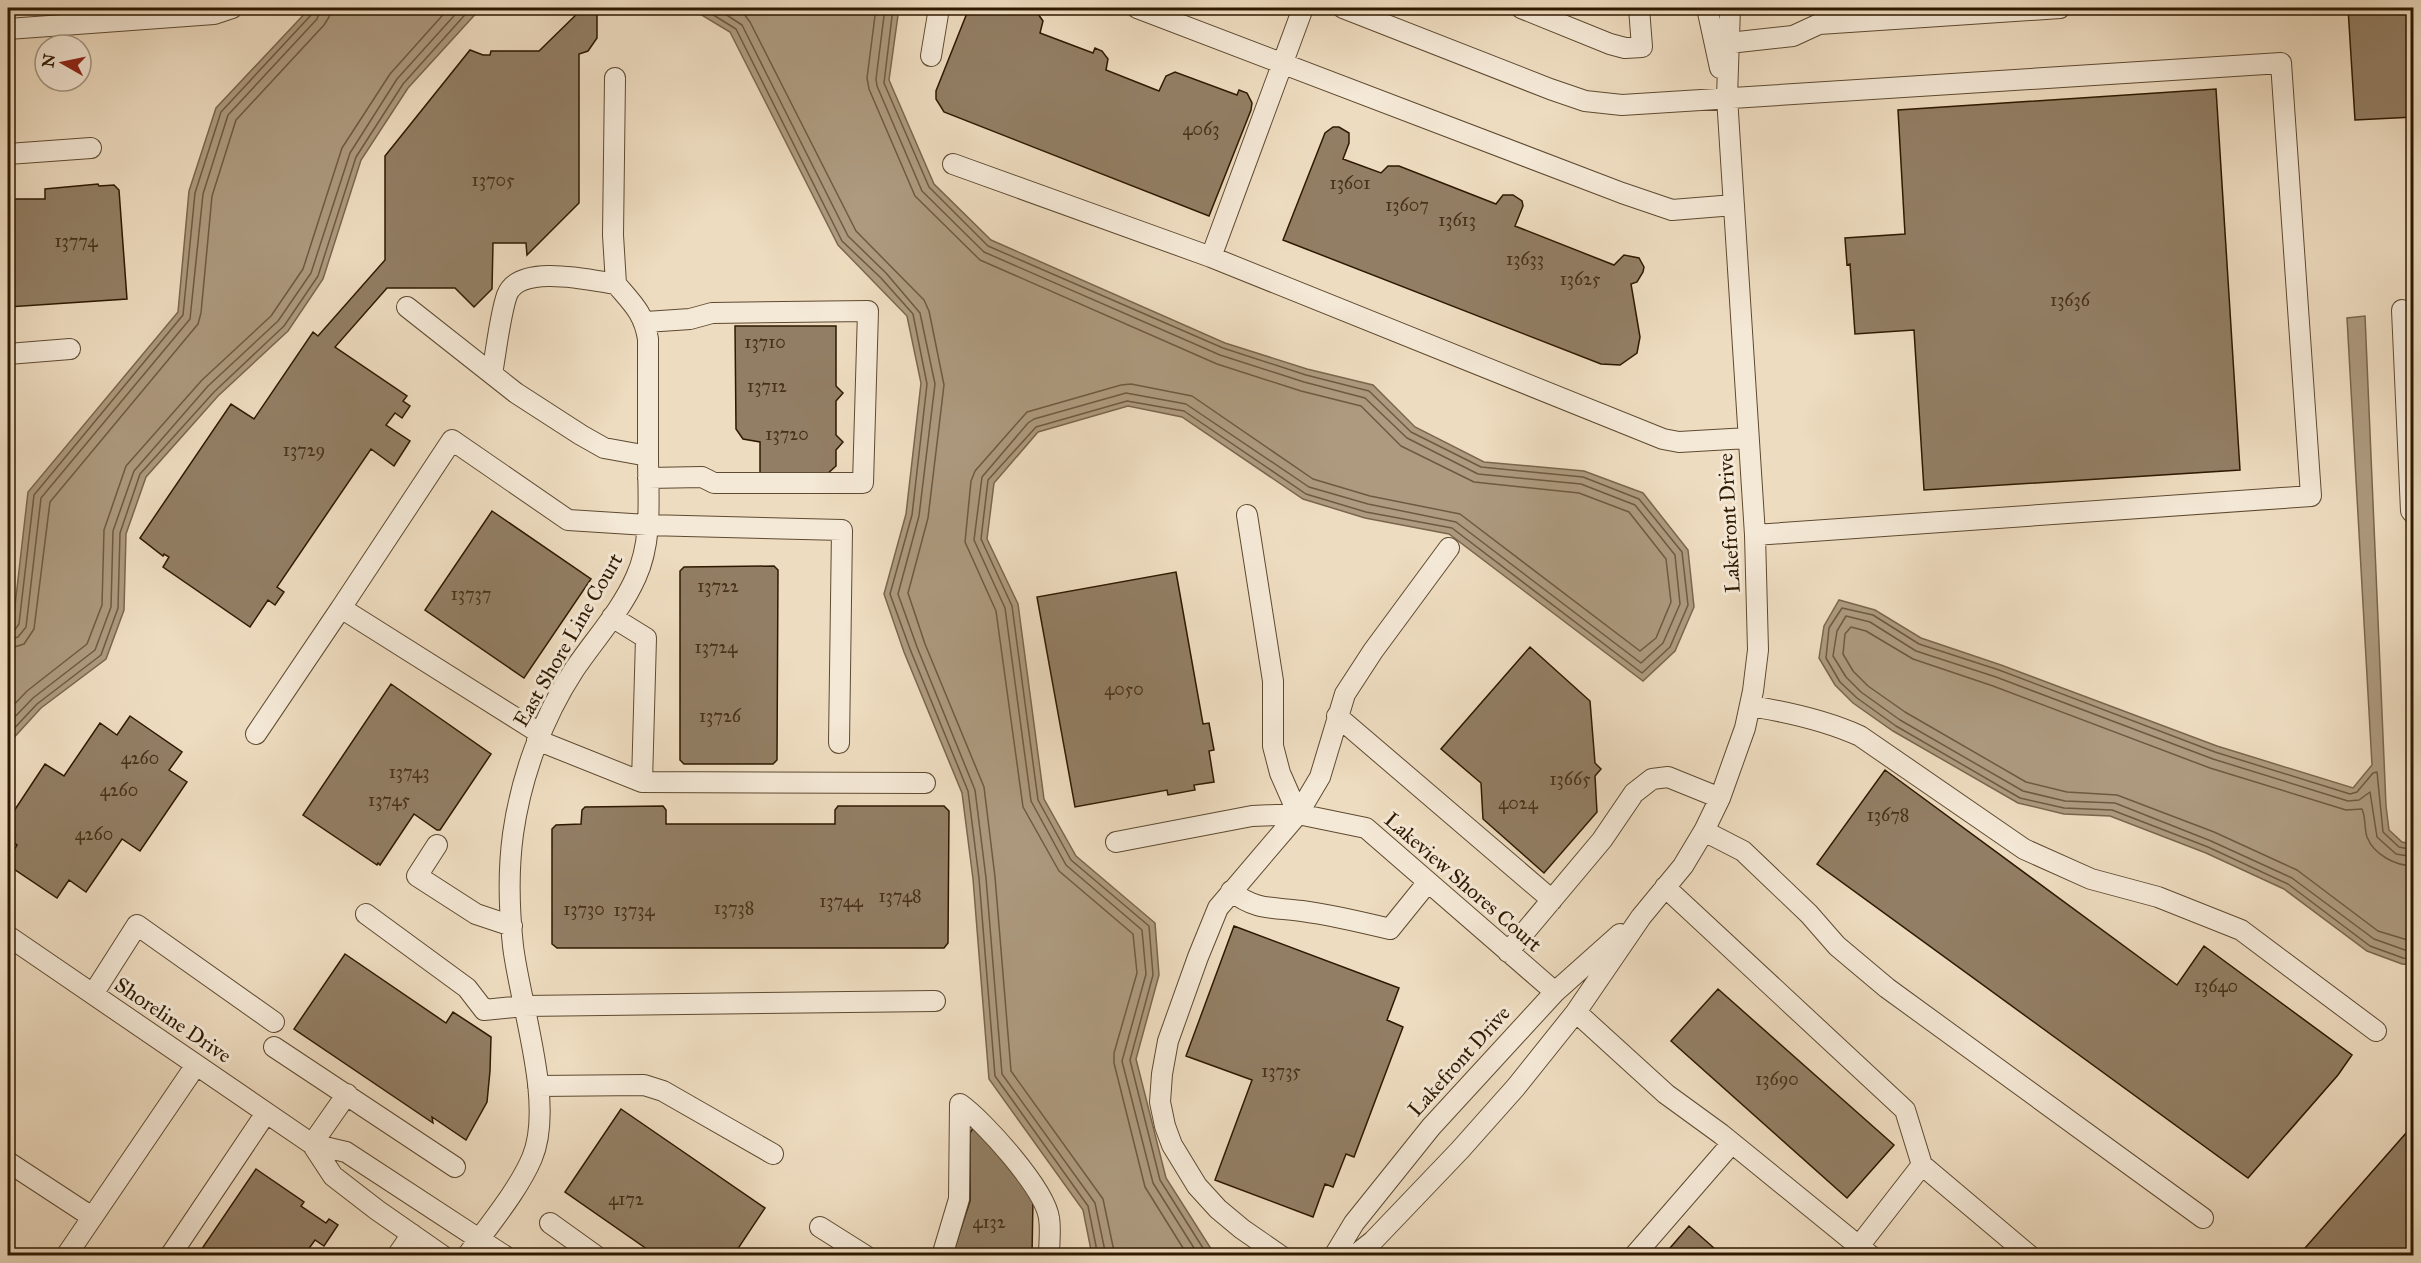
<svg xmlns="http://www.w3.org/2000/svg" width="2421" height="1263" font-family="'IM FELL Great Primer',serif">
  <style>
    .water { fill: #ad9a7f; stroke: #7a664c; stroke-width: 1.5 }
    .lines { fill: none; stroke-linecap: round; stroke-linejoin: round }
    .shore { stroke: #6e5a40; stroke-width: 1.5 }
    .building { fill: #927e64; stroke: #2e1900; stroke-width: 1.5 }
    .minor-casing { stroke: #5e4a30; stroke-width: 22 }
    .minor { stroke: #f4e8d6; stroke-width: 20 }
    .labels { text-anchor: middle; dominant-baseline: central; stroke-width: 6; stroke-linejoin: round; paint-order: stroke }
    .number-label { font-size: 18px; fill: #473219 }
    .street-label { font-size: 21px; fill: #2e1900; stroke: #f4e8d6 }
  </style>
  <rect width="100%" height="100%" fill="#eedcc0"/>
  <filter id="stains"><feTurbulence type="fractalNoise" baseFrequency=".00333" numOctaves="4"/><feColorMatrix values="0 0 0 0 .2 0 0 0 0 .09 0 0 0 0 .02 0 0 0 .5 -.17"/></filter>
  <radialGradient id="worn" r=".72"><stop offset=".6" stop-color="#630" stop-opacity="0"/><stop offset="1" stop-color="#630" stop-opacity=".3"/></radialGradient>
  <path class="water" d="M310,8H481L408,88L361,160L323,279L288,331L218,396L146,477L126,534L124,610L106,659L41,708L8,744V629L13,623L28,492L178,312L189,191L216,108Z
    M690,8H899L889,80L934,184L991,240L1225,343L1307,369L1373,385L1415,427L1484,462L1584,471L1643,493L1688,550L1694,607L1675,651L1643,681L1449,534L1365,518L1303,499L1182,417L1128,406L1038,432L994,483L987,539L1018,604L1044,799L1076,856L1155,923L1159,975L1136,1059L1166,1178L1215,1255H1092L1083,1210L989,1079L973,879L962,793L904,652L884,594L906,514L921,383L907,316L838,245L730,32Z
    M2365,316L2386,806L2389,830L2402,842L2413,844V965L2402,964L2367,951L2284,889L2206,853L2110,816L2064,814L2018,803L1893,731L1853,703L1835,685L1819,658L1824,626L1839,600L1875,610L1921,638L2001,665L2217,746L2353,788L2372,765L2347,318Z"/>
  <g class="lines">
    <path class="shore" d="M702,8L736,29L842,241L881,278L913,314L927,384L912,515L890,594L910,649L968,791L979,878L995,1076L1088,1206L1098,1256
      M716,8L742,25L848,236L886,273L920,313L935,384L919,516L898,594L917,647L975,790L986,878L1002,1074L1095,1203L1106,1256
      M733,8L744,14L750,22L856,231L924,300L929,311L944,385L928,518L908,593L925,644L984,787L995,877L1011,1071L1103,1199L1115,1256
      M876,8L867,78L869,89L915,196L980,260L1217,364L1301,391L1361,406L1401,446L1474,482L1579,493L1629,512L1666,559L1671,602L1656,638L1640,651L1460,514L1370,496L1313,479L1192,396L1131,384L1121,385L1027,412L975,471L971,481L965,542L996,611L1023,807L1059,871L1133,934L1137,973L1114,1053V1063L1145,1187L1188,1256
      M885,8L876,79L877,86L922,191L984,252L1220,355L1304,382L1365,398L1407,438L1478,474L1581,484L1635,505L1675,555L1680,604L1663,643L1641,663L1456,522L1368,504L1309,487L1186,404L1126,393L1034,419L1028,423L982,477L974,540L1005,608L1031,801L1066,865L1142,930L1146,974L1122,1061L1153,1183L1199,1256
      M893,8L884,83L929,187L988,246L1223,348L1306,375L1369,391L1411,432L1481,467L1583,477L1639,499L1682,552L1688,605L1670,647L1642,673L1452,528L1366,512L1306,494L1184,411L1127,401L1036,427L988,480L981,539L1012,606L1038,800L1071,860L1149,926L1153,975L1130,1060L1160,1180L1208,1256
      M8,633L14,631L19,624L34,495L183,315L195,193L221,112L312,14L314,8
      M8,640L18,637L26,627L41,498L190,319L203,194L228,115L317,19L321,8
      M8,649L24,644L34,629L50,502L198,324L201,313L212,196L236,120L324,25L329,17L330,8
      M8,711L27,691L87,644L102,605L104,530L126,466L202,380L271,316L303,269L342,148L390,74L449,8
      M8,724L33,698L95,650L111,607L113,531L134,471L208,386L278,321L311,273L350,153L397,79L461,8
      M8,735L37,704L101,655L118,608L120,533L140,474L214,392L284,326L318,276L356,157L403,84L471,8
      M2414,850L2399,847L2383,832L2377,772L2373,773L2357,792L2350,794L2215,752L1999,670L1919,644L1873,615L1842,608L1829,628L1826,658L1840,682L1857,698L1896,726L2020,798L2064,808L2112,810L2208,847L2288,884L2370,946L2403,958L2414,959
      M2414,857L2396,854L2377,837L2370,792L2359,800L2348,801L2213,759L1996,677L1916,651L1870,622L1846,616L1837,631L1833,656L1846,677L1861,692L1900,720L2023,791L2065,801L2115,803L2211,841L2292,878L2374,939L2405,950L2414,951
      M2414,866C2396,866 2374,855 2367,837C2364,828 2366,818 2362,809L2346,810L2210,768L1993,686L1913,659L1866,631L1851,627L1845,634L1843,654L1853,671L1868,686L1905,712L2026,782L2067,792L2117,795L2214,832L2297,870L2378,931L2414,942"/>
  </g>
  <path class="building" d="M583,8H597V38L588,51L579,54V203L527,255L526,243H493L492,289L474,307L455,288H387L335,347L407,396L403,401L410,406L402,418L395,413L386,425L410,441L394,466L371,449L277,587L284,592L275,605L268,600L250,627L163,567L169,557L164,554L163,556L140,538L231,404L254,419L313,332L318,336L385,260V156L470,50L483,55H490L491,51H539Z
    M969,8H1013L1027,13L1029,9L1036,11L1043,21L1040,33L1093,53L1095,48L1102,51L1108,59L1106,70L1159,91L1166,76L1175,72L1237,95L1239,90L1247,93L1252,103L1251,110L1209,216L944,112L936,99V91Z
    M2348,8H2414V117L2355,120Z
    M2216,89L2240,470L1924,490L1914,330L1855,334L1850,264L1847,265L1845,238L1905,234L1898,110Z
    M1333,127H1339L1349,133V143L1343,159L1381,173L1388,166H1399L1496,204L1503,195H1513L1522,201L1523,206L1515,226L1614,265L1624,255L1639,258L1644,267L1643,272L1637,282L1631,284L1640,337L1637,353L1620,365L1601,364L1283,240L1325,133Z
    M98,184L99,186L114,185L119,190L127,299L8,307V199H45V189Z
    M735,326H836V386L843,393L836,401V435L843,442L836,450V466L826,475H760V442L743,439L736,429Z
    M492,511L591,579L524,678L425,610Z
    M774,566L778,570L777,760L773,764H684L680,760V571L684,567Z
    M1176,572L1203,724L1209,723L1214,750L1209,751L1214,782L1194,785L1195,790L1168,795L1167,790L1075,807L1037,597Z
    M1530,647L1590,701L1595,763L1601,769L1595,776L1597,812L1544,873L1483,819L1481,783L1441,749Z
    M391,684L491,754L440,830H437L414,814L380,865L378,863L377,865L303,815Z
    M130,716L182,752L169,770L187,782L140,851L122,839L86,892L69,880L57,898L8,865V860L17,845L8,838V820L45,764L64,776L100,723L117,735Z
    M1885,770L2177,985L2204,946L2352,1055L2338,1075L2248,1178L1817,864Z
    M663,806L666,810V824H835V810L838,806H944L949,811L948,943L944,948H557L552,944V829L556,825L581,824L582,810L585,807Z
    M1234,926L1399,988L1387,1020L1403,1027L1354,1157L1346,1154L1333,1187L1325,1184L1313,1217L1215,1180L1252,1080L1186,1056Z
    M345,954L446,1023L453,1012L491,1037L490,1071L487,1102L466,1140L432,1117L433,1123L294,1029Z
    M1718,989L1894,1145L1847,1198L1671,1041Z
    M621,1109L765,1208L733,1256H657L565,1192Z
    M2414,1124V1256H2298Z
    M973,1128H978L1033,1198L1032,1256H952L970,1201V1133Z
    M256,1169L304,1202L301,1206L326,1223L329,1219L338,1225L324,1246L315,1240L305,1254L307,1256H197Z
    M1689,1226L1714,1248L1708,1256H1678L1670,1248Z"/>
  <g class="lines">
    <g class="minor-casing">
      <path id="minor" d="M1137,8L1622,193L1672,210L1734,205
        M1303,8L1211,257L1663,439L1679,442L1748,438
        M1343,8L1550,89L1585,101L1622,105L2281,63L2311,496L1755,535
        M1521,8L1610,44L1625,48L1642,47L1639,8
        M1707,8L1720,68
        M8,29L214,14L232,8
        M1729,43L1793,36L1819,24L2060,8
        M931,56L939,8
        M615,78L613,235L616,284
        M8,154L91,148
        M953,164L1211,257
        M407,307L516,393L581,435L604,448L648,456
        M2402,310L2411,511L2414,514
        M646,322L690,319L712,313L868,311L863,483H714L702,477L648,478
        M8,354L70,349
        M492,374C496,352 500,315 507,295C519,263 590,280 616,284
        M1247,515L1273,681V746L1280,773L1298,814
        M612,617L646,638L642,782
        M1750,706C1788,712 1825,720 1860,736L2024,849L2091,879L2158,897L2241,930L2376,1031
        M1337,716L1552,900
        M256,734L341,608
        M541,734L341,608L452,440L568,520L647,525L842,530L839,743
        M537,740L642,782L925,783
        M1704,831L1743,851L1809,914L1837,946L1887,988L2203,1218
        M1116,842L1252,816L1298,814L1366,828L1555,992
        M437,845L417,876L476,914L512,926
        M1665,887L1905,1110L1922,1165L2030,1256
        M1231,891C1256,911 1273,907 1302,911C1332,915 1361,922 1390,929L1428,882
        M366,914L467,988L484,1010L524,1006L935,1001
        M8,936L312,1144L346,1152L505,1256
        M1508,952L1602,840L1634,793L1652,779L1668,777L1720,798
        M93,994L137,925L274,1022
        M1576,1012L1666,1094L1721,1134L1871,1256
        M274,1047L455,1167
        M538,1086L644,1085L663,1091L773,1154
        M312,1144L333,1176L377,1210L443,1256
        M312,1144L347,1094
        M8,1162L92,1217
        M550,1223L596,1256
        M820,1227L866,1256
        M1859,1246L1922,1165
        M66,1256L196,1065
        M170,1256L266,1113
        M397,1256L412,1234
        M467,1256C488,1226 518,1191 532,1158C555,1104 520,1005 513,946C509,909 508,871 513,834C521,777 542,719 574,670C595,639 621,611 636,577C653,540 648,496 648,456C648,417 648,378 648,339C644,313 632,303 616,284
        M942,1256L959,1199L960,1104C984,1121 1045,1189 1049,1218C1051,1230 1049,1243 1049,1256
        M1281,1256L1242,1229L1218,1209L1197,1186L1172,1145L1165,1126L1160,1102L1162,1074L1168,1041L1198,957L1218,908L1298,814L1320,777L1345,694L1373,651L1449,548
        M1334,1256L1354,1223L1431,1127L1555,992L1620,934
        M1354,1256L1373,1241L1460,1150L1516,1087L1576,1012L1641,917L1683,866L1704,831L1720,798L1745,728L1753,691L1758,650L1755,535L1727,97L1730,8
        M1634,1256L1732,1143"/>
    </g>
    <use href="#minor" class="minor"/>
  </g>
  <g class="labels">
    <g class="number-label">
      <text x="1201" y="129">4063</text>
      <text x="493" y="180">13705</text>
      <text x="1350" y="183">13601</text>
      <text x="1407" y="205">13607</text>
      <text x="1457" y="220">13613</text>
      <text x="76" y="241">13774</text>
      <text x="1525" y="259">13633</text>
      <text x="1580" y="279">13625</text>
      <text x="2070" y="300">13636</text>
      <text x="765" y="342">13710</text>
      <text x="767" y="386">13712</text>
      <text x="787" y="434">13720</text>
      <text x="304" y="450">13729</text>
      <text x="718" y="586">13722</text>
      <text x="471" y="594">13737</text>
      <text x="716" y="647">13724</text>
      <text x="1124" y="689">4050</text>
      <text x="720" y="716">13726</text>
      <text x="140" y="758">4260</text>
      <text x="409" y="772">13743</text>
      <text x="1570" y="779">13665</text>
      <text x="119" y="790">4260</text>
      <text x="389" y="800">13745</text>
      <text x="1518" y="803">4024</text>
      <text x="1888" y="815">13678</text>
      <text x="94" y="834">4260</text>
      <text x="900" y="896">13748</text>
      <text x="841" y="901">13744</text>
      <text x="734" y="908">13738</text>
      <text x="584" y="909">13730</text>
      <text x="634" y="910">13734</text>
      <text x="2216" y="986">13640</text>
      <text x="1281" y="1071">13735</text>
      <text x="1777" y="1079">13690</text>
      <text x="626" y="1199">4172</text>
      <text x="989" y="1222">4132</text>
    </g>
    <g class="street-label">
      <text transform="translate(1729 523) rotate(-93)">Lakefront Drive</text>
      <text transform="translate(568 640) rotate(-60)">East Shore Line Court</text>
      <text transform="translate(1463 882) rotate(41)">Lakeview Shores Court</text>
      <text transform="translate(173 1020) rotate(34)">Shoreline Drive</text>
      <text transform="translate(1459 1061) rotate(-48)">Lakefront Drive</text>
    </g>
  </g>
  <rect width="2421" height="1263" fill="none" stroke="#eedcc0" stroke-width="30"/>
  <rect x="9" y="9" width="2403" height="1245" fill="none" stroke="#2e1900" stroke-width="3"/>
  <rect x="15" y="15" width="2391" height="1233" fill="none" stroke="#2e1900" stroke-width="1.5"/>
  <g transform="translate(63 63) rotate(279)"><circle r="28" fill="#f4e8d6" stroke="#a59580" stroke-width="1.5"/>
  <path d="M0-4.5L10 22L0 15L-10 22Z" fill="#8f2418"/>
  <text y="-9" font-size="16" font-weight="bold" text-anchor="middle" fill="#2e1900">N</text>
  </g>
  <rect width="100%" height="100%" filter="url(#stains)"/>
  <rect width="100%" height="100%" fill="url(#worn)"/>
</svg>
